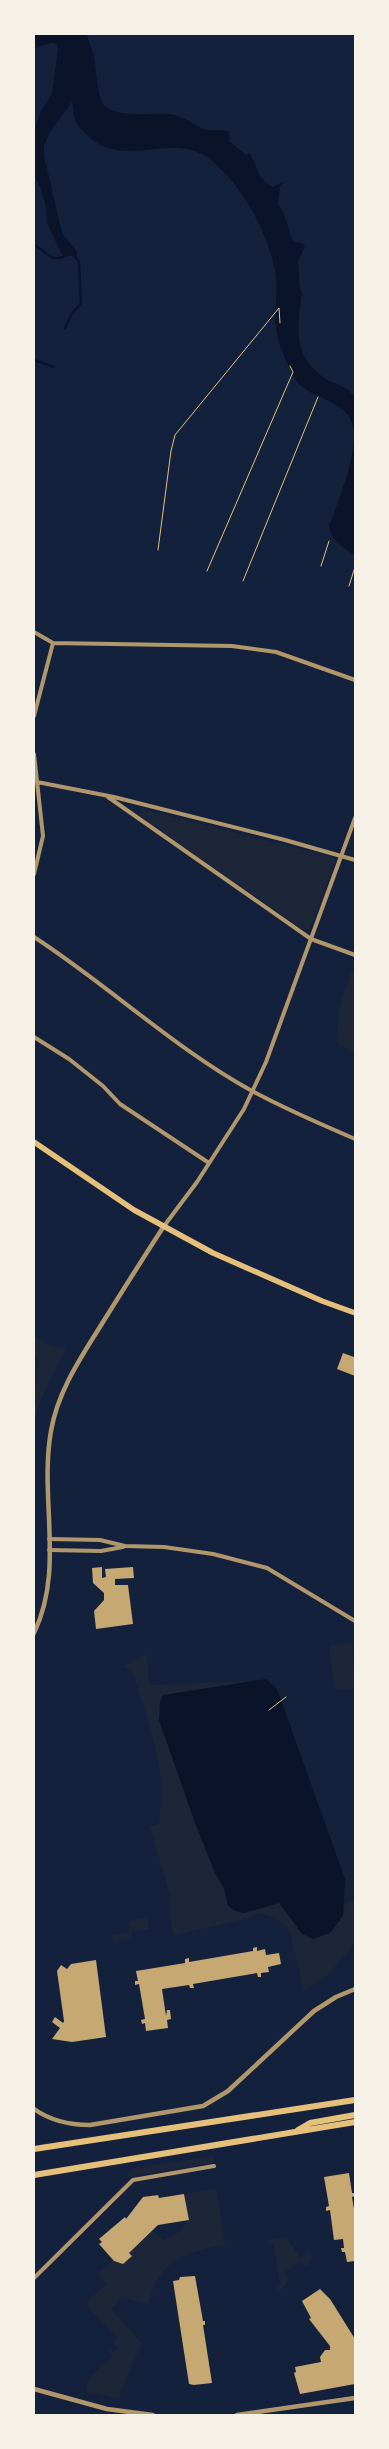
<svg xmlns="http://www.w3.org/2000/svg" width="389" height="2449" font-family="Arial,sans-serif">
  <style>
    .green { fill: #1d2539 }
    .water { fill: #0b132b }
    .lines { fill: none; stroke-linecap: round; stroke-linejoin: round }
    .stream { stroke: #0b132b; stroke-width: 2.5 }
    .building { fill: #c6a872 }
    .path { stroke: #e5c07b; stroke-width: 1 }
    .minor { stroke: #b1986c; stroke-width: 4 }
    .tertiary { stroke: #b1986c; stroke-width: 4.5 }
    .primary { stroke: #e5c07b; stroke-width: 5.5 }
    .trunk { stroke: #e5c07b; stroke-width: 6 }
  </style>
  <rect width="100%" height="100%" fill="#14213d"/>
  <path class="green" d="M141,809L332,857L335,861L310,929L304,930L151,824L139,814Z
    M354,970H355V1053L337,1043L339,1008L351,973Z
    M34,1336L51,1346L66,1348L46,1388L34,1419V1396L39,1364L34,1353Z
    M352,1643L355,1688L337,1690L334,1686L329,1645Z
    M147,1654L149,1685L251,1681L205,1690L200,1689L159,1720L215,1873L224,1888L229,1906L279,1903L288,1912L343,1916L345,1903L355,1900V1943L328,1975L304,1990L289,1929L274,1917L257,1913L246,1919L174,1935L169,1914L170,1896L150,1826L158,1824C170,1774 148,1724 134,1675L124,1666Z
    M147,1918L149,1929L131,1932L132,1939L113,1942L112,1935L130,1932L129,1921Z
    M213,2156L214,2163L125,2177L133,2168Z
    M216,2188L225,2245C183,2253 161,2259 148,2304L122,2297L111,2309L142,2343L123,2385L119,2399L85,2391L89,2378L112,2357L108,2351L109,2349L114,2353L118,2348L113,2344L117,2338L88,2307L89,2300L106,2284L97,2274L113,2260L123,2264L131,2256L129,2253L152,2231L164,2240L179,2232L189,2220L184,2194Z
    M286,2237L300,2257L309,2251L312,2257L308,2265H303L300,2262L285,2272L289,2279L282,2289L278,2290L275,2287L280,2285L274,2244L266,2242L267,2240Z"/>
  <path class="water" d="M34,34H87C88,42 92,48 94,56C96,66 97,97 104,105C118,120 156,111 175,115C185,117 194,125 203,129C212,132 219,128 229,132L230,142L246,155L249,153C257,161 256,180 273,187L285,181L280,186L278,204L283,211L293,242L302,243L305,246L298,262L300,290L302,292C297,328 292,356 326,379C332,383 341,385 347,389C350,391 351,394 355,396V555C343,548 331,540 329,525C339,501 360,447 352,423C343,397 306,400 294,377C284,358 275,338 275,316C276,303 277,291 276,278C271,237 242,183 208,158C171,131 123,171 87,135C82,130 77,126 75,120C73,114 73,107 72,102L50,132L44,146V155L62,233L77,252V255L63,257L47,223L46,207L40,187L34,175V131L41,111L52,94L58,49L57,44L52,43L34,48Z
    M266,1679L277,1689L345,1879L343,1916L330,1933L313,1939L302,1934L279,1903L244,1913L235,1911L228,1906L224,1888L215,1873L195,1823L159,1720L160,1702L163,1695Z"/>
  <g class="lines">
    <path class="stream" d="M34,245C44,249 50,262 63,257
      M65,328L71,315L81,303L79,262L75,256
      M34,360L54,367"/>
  </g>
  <path class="building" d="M343,1353L354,1357L355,1376L337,1369Z
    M102,1567V1578L106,1577L105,1569L133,1567L134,1578L115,1579V1585H128L133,1624L96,1629L94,1611L104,1600V1593L93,1583L92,1568Z
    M257,1947V1951L265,1949L266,1955L279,1953L281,1964L268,1967L269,1972L261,1973V1977H258L257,1973L193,1984L194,1988H190L189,1985L162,1989L166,2016L167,2010H170L171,2019L167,2020L168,2028L146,2031L145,2023L142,2024L141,2020L145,2019L139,1984L135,1985V1981H138L136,1971L185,1963V1959L189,1958V1962L253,1951V1948Z
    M96,1960L106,2037L72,2042L52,2039L60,2028L52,2022L55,2017L63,2023L64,2021L57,1971L61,1965L67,1969L71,1964Z
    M349,2173L352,2193H355V2196L352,2197L355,2215V2261L347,2262L345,2252H342L341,2248H344L343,2239L334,2240L330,2210L326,2211V2207L329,2206L324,2177Z
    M184,2194L189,2220L158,2225L129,2253L132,2256L123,2264L114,2261L99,2244L102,2242L99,2239L125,2217L126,2219L143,2197L158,2195L159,2198Z
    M195,2276L203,2321H205V2325H203L212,2383L194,2385L189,2384L173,2281L179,2280L180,2277Z
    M320,2289L330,2299L355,2339V2384L300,2394L294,2373L296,2372L295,2367L321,2362L320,2357L325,2350H330V2346L309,2319L311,2318L302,2301Z"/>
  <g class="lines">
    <path class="path" d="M158,550L171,451L175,435L279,308L280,323
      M321,566L329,541
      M207,571L293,372L290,366
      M243,581L318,397
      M349,586L355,567
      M269,1710L286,1697"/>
    <path class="minor" d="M34,632L53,643L232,646L276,652L355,680
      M34,716L53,643
      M34,754L43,836L34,874
      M37,782L114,797L285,840L355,860
      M108,797L311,939L355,955
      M34,937C108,985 174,1048 252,1091C285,1109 320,1124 355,1139
      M34,1037L69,1059L103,1086L120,1104L209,1163
      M164,1226L197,1182L244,1109L266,1062L355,818
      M49,1539L100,1540L125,1546L164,1547L213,1554L267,1568L355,1621
      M49,1550L101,1551L123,1547
      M34,2278L133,2180L214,2166"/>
    <path class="tertiary" d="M34,1633C65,1569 39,1498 51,1431C58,1390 82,1356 103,1322C123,1290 143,1258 164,1226
      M34,2109C51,2121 70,2125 90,2125L203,2106L228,2091L314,2011L336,1997L355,1989
      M34,2389L107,2409L153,2415
      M237,2415L355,2398"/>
    <path class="primary" d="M34,1142L134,1210L213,1253L322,1301L355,1313"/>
    <path class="trunk" d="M298,2130L310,2123L355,2115
      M34,2149L355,2100
      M34,2175L355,2122"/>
  </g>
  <rect width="389" height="2449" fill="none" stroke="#f6f1e7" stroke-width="70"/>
</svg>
